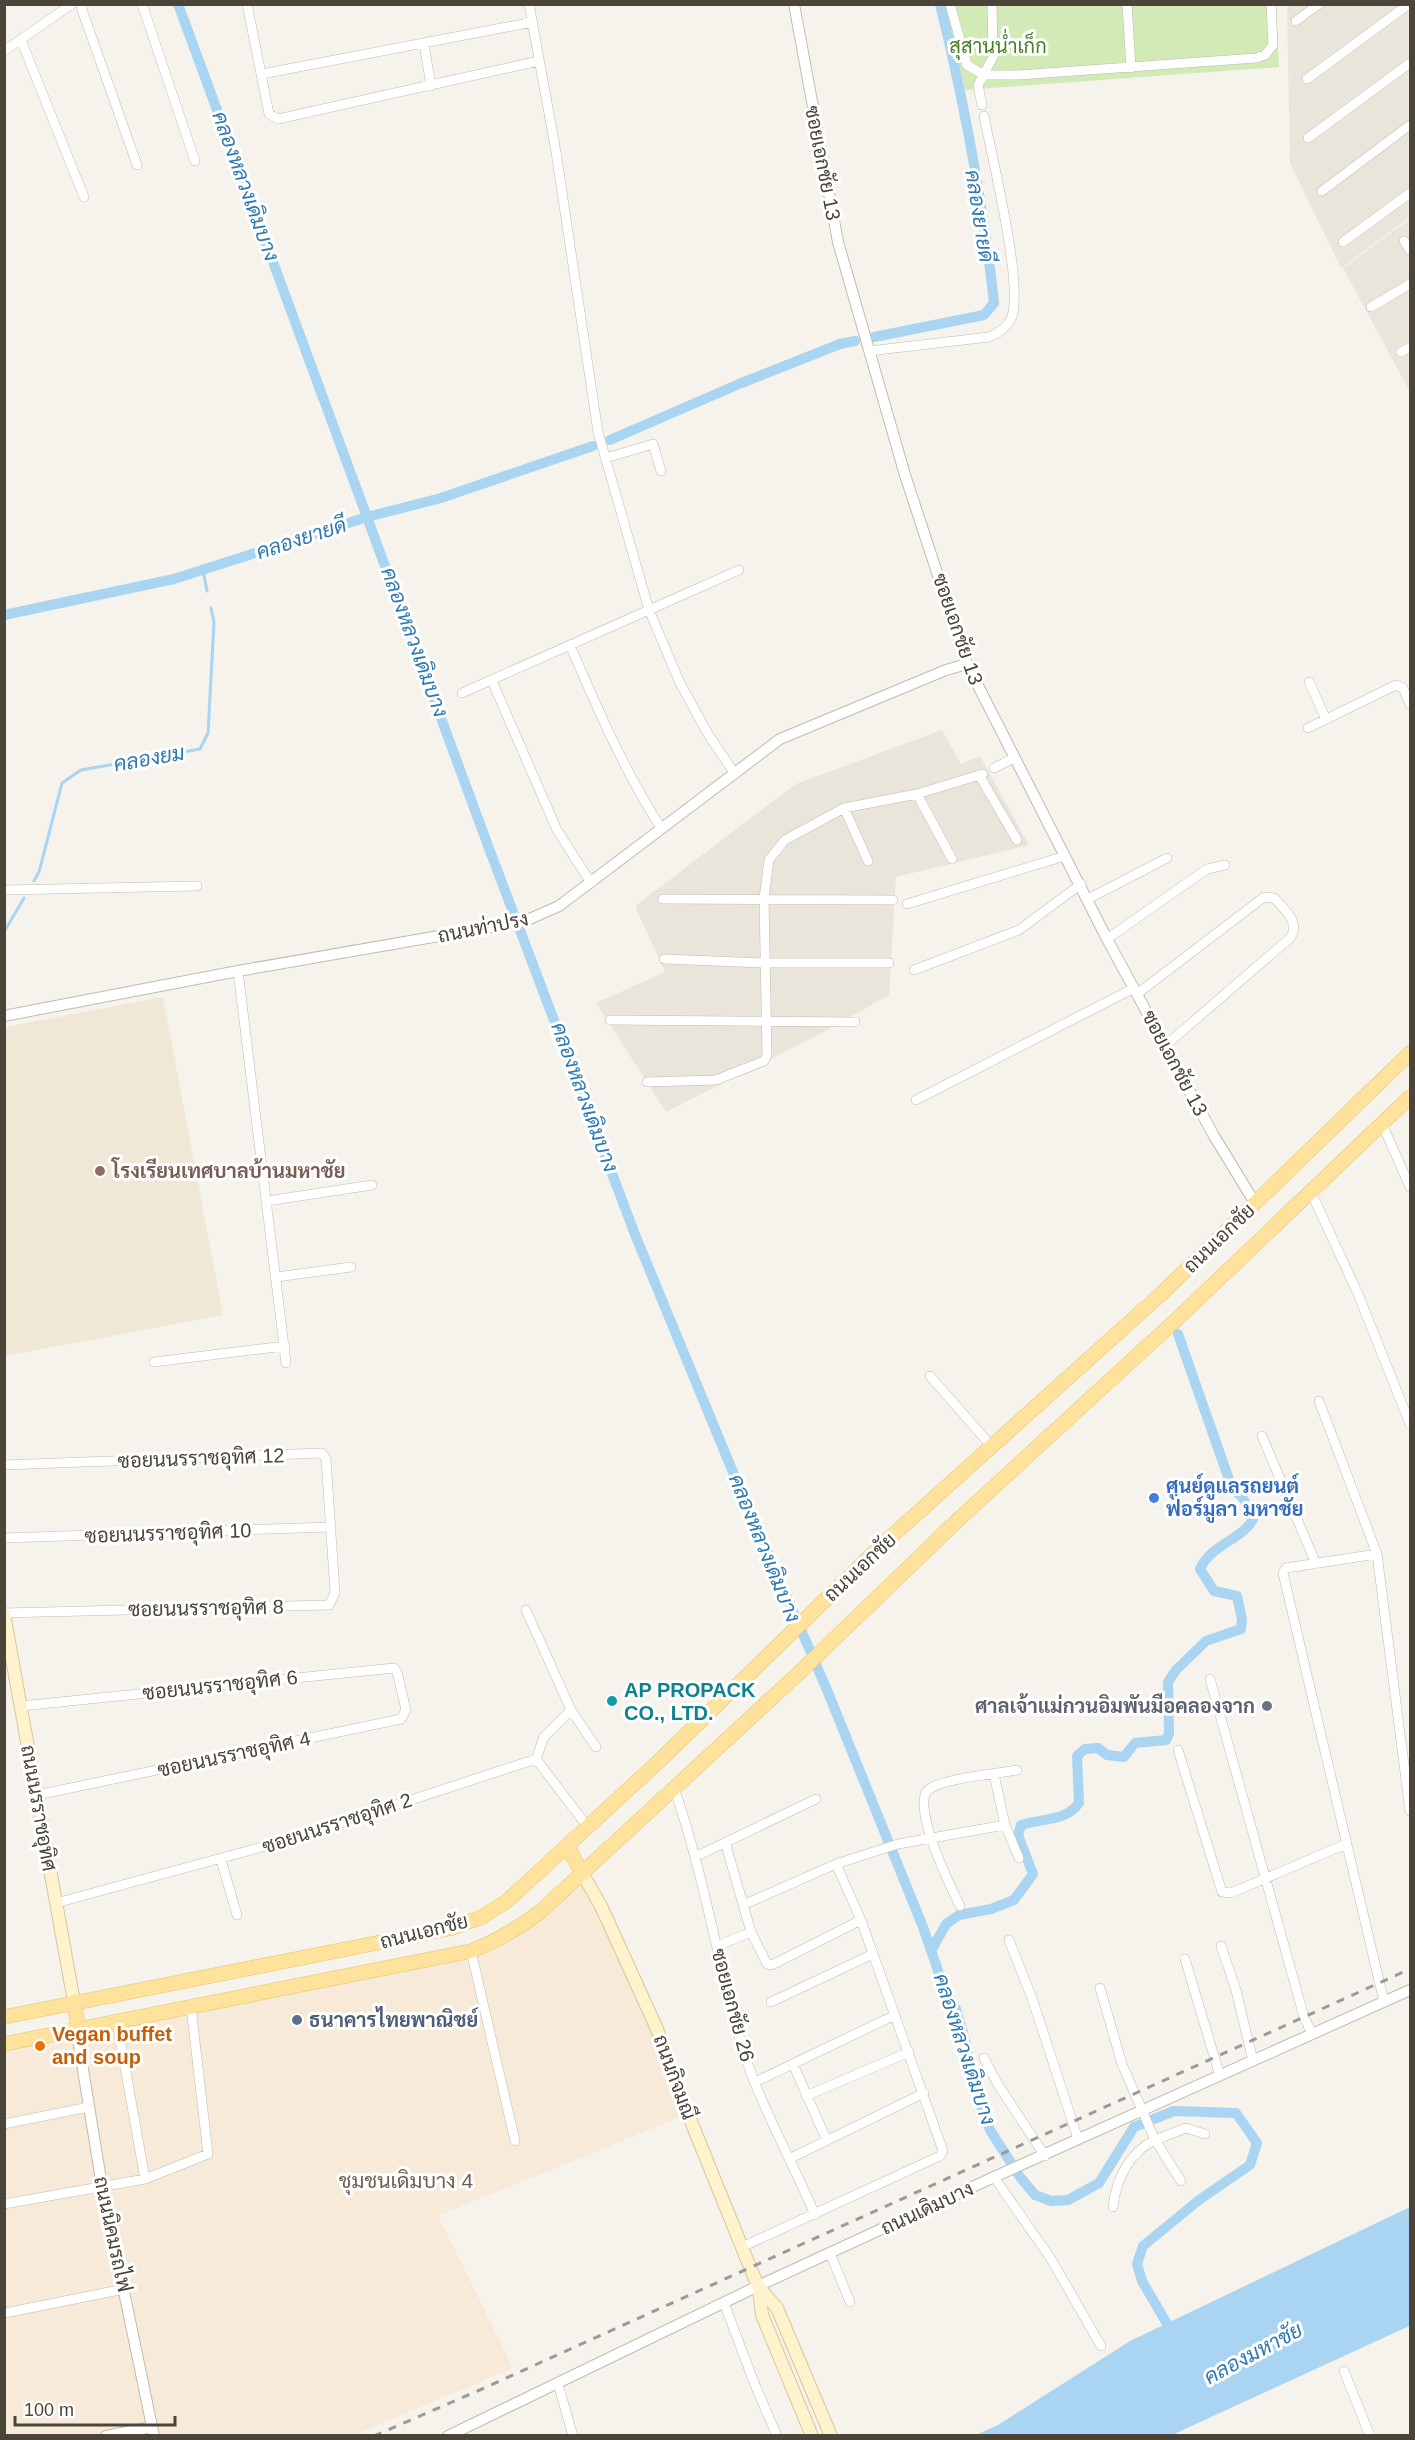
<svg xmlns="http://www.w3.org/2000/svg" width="1415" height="2440" font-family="Arial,Sarabun,sans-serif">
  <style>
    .residential { fill: #eae5da }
    .commercial { fill: #f7ead8 }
    .education { fill: #efe8d6 }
    .green { fill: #d2eab5 }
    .water { fill: #a9d4f2 }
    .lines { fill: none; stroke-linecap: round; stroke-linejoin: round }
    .stream { stroke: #a9d4f2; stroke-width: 3 }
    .canal { stroke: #a9d4f2; stroke-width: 10 }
    .minor-casing { stroke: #c2bbae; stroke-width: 10 }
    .tertiary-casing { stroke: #c2bbae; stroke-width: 12 }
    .secondary-casing { stroke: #d6c79b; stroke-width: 14 }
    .primary-casing { stroke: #e6c16a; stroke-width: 15 }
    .minor { stroke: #fff; stroke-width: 9 }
    .tertiary { stroke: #fff; stroke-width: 10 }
    .secondary { stroke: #fff3cd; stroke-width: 12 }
    .primary { stroke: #ffe39c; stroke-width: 14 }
    .rail { stroke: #9a9a9a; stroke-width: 3; stroke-dasharray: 8 8; stroke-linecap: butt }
    .education-dot { fill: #8d6e63; stroke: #fff; stroke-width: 2 }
    .shop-dot { fill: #3f7fe0; stroke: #fff; stroke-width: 2 }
    .culture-dot { fill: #0f9aa8; stroke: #fff; stroke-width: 2 }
    .worship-dot { fill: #6b7280; stroke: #fff; stroke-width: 2 }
    .service-dot { fill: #5c6f8a; stroke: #fff; stroke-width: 2 }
    .food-dot { fill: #e8710a; stroke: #fff; stroke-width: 2 }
    .labels { text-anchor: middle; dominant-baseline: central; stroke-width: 6; stroke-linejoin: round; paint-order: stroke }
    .park-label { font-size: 20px; fill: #4a7f2a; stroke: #fff }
    .street-label { font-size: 20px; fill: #4b4439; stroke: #fff }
    .education-label { font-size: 20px; font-weight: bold; fill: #785e54; stroke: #fff; text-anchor: start }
    .shop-label { font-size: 20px; font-weight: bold; fill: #366cbe; stroke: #fff; text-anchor: start }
    .culture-label { font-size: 20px; font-weight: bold; fill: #0d838f; stroke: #fff; text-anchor: start }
    .worship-label { font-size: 20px; font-weight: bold; fill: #5b616d; stroke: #fff; text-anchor: end }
    .service-label { font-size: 20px; font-weight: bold; fill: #4e5e75; stroke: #fff; text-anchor: start }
    .food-label { font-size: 20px; font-weight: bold; fill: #c56008; stroke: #fff; text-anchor: start }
    .water-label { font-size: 21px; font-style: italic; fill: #2e7ab2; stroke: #fff }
    .neighbourhood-label { font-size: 21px; fill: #6e6250; stroke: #fff }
  </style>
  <rect width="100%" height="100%" fill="#f6f3ec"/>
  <path class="residential" d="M1287,5H1410V217L1341,268L1290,163Z
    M1410,219V392L1343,268Z
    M942,730L961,764L980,756L1029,845L896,877L889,995L818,1035L666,1112L596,1003L665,972L635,906L796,784Z"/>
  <path class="commercial" d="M582,1873L688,2114L438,2216L513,2368L354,2435L5,2436V2044L494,1942Z"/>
  <path class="education" d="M163,997L223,1315L5,1356V1027Z"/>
  <path class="green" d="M945,5H1276L1279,67L965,90Z"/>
  <path class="water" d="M1410,2207V2326L1407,2327L1172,2435H976L998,2425L1130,2341Z"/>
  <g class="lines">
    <path class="stream" d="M203,570L207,591
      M34,881L39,872L62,783L81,770L200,749L208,733L214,622L211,608
      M4,932L24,898"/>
    <path class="canal" d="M178,4L487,843L636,1237L730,1465L827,1690L923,1927L944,1988L956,2009L965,2040L974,2088L990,2130L1020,2177L1035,2195L1051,2201L1068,2200L1099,2183L1134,2127L1174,2111L1236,2113L1257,2143L1250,2165L1199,2200L1143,2246L1137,2264L1142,2281L1173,2334
      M874,337L984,315L994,303C983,202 964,102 940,4
      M610,440L739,384L840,344L855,341
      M4,615L174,579L367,517L441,498L593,446
      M931,1951L946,1924L959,1915L991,1909L1014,1900L1033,1874L1018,1835L1021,1825C1042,1818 1065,1822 1079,1803L1077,1756L1085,1749L1098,1748L1107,1755L1124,1757L1135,1743L1166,1740L1169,1734L1168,1682L1176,1670L1206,1641L1241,1629L1242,1619L1237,1596L1214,1591L1200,1569C1212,1543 1245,1539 1254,1517L1242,1497L1232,1488L1178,1334"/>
    <g class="minor-casing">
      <path id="minor" d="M80,4L137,165
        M142,4L195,161
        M247,4L269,114L278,119L539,61
        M529,4L556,152L598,432L649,610L680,683L708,734L735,774
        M950,4L967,65L984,75H1018L1256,58L1265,55L1273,45L1271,4
        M1127,4L1131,68
        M1296,21L1319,4
        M21,40L84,197
        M424,44L431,86
        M4,51L72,4
        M262,74L533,22
        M1307,79L1409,4
        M982,105L978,85L993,57L992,4
        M1308,138L1410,63
        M1322,191L1410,125
        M1404,241L1410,250
        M1343,242L1410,193
        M1371,307L1410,284
        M869,351L989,337C1000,332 1008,327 1012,316C1023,283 992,157 984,116
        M1401,352L1410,347
        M606,458L653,444L661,471
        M570,645C597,708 624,770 661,828
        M492,681L557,830L591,883
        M1309,682L1326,719
        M462,693L739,570
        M1308,728L1396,685L1403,688L1410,704
        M994,768L1014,758
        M979,775L1017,840
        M917,794L952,859
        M868,861L844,808L917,794L983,774
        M4,890L197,886
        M663,899L893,900
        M1088,899L1167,858
        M907,904L1065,856
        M1107,939L1207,869L1225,865
        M664,959L767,963H889
        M914,970L1019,930L1081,884
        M238,971L286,1363
        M1137,994L1264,897L1274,898C1285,910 1301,923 1290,938L1166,1045
        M610,1020L855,1022
        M647,1082L716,1080L764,1061L767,1055L764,898L769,860L785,840L844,808
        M916,1100L1134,988
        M1383,1126L1410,1187
        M1311,1192L1358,1294L1410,1424
        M267,1201L372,1185
        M276,1277L351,1267
        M154,1362L285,1346
        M930,1376L993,1448
        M1319,1401L1377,1554L1410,1811
        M1262,1436L1316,1564
        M4,1465L322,1453L326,1459L335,1593L329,1605L4,1613
        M4,1538L331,1527
        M1377,1554L1286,1568L1283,1573L1384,2002
        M526,1610L571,1710L596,1747
        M1210,1679L1304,2017L1312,2034
        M21,1706L394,1668L397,1672L406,1710L401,1719L37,1795
        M1178,1750L1222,1892L1231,1893L1346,1844
        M536,1759L544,1737L571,1710
        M994,1774L1005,1825L1019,1858
        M674,1788C703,1871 717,1959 741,2043C758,2102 791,2158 815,2215
        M725,1842L751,1932
        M695,1857L816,1799
        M221,1860L237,1915
        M56,1903L295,1838L536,1759L587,1826
        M743,1905L836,1864
        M960,1906C951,1888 911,1806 928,1790C942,1778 997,1774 1017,1770
        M1009,1940L1033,2001L1078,2139
        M717,1946L751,1932L767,1964L772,1965L861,1920
        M1221,1946L1236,1990L1253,2061
        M471,1951L515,2141
        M1185,1959L1220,2076
        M1100,1988L1122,2064L1155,2140C1129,2152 1116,2180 1113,2207
        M771,2002L873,1954
        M117,2022L145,2179
        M984,2058L997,2083L1045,2156
        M793,2064L827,2141
        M755,2082L895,2015
        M806,2096L909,2052
        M4,2124L89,2107
        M791,2158L924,2093
        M994,2177L1051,2259L1101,2346
        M1181,2181L1155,2140L1186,2128L1205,2134
        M4,2204L145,2179L208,2154L191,2007
        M742,2247L940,2156L943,2151L861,1920L836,1864L898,1844L1005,1825
        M830,2253L850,2302
        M724,2303L755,2385L777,2436
        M5,2313L124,2289
        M1344,2371L1370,2436
        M558,2384L573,2436"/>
    </g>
    <g class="tertiary-casing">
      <path id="tertiary" d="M794,4L838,242L905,475L967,664L1107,939L1214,1136L1255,1203
        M4,1016L238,971L525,921L559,906L780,739L946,670L967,664
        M79,2031L78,2039L102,2186L154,2436
        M106,2436L152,2427
        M448,2436L758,2286L994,2177L1410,1990"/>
    </g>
    <g class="secondary-casing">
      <path id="secondary" d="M4,1614L74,2002
        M582,1873L601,1906L657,2029L688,2114L750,2267L758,2286L777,2308L831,2436
        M759,2288L762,2315L812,2436"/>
    </g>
    <g class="primary-casing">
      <path id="primary" d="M567,1846L582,1873
        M74,2002L79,2031
        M4,2017L452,1928L482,1917L507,1901L658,1762L884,1543L1160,1295L1410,1053
        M4,2044L471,1951C497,1941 519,1928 541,1911L800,1672L960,1518L1177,1319L1410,1097"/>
    </g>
    <use href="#minor" class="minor"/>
    <use href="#tertiary" class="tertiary"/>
    <use href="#secondary" class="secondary"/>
    <use href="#primary" class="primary"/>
    <path class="rail" d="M374,2436L482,2389L1410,1969"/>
  </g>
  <circle class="education-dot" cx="100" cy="1171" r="6"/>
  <circle class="shop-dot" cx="1154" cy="1498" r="6"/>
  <circle class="culture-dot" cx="612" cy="1701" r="6"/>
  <circle class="worship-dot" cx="1267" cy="1706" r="6"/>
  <circle class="service-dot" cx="297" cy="2020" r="6"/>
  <circle class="food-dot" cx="40" cy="2046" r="6"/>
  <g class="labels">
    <g class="park-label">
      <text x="998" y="46">สุสานน่ำเก็ก</text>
    </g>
    <g class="street-label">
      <text transform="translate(823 163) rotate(79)">ซอยเอกชัย 13</text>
      <text transform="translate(958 629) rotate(71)">ซอยเอกชัย 13</text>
      <text transform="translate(483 927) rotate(-11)">ถนนท่าปรง</text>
      <text transform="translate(1175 1063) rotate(62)">ซอยเอกชัย 13</text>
      <text transform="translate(1219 1238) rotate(-44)">ถนนเอกชัย</text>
      <text transform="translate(201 1458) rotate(-2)">ซอยนนรราชอุทิศ 12</text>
      <text transform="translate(168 1533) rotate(-2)">ซอยนนรราชอุทิศ 10</text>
      <text transform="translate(860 1567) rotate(-43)">ถนนเอกชัย</text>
      <text transform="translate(206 1608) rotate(-1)">ซอยนนรราชอุทิศ 8</text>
      <text transform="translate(220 1685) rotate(-6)">ซอยนนรราชอุทิศ 6</text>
      <text transform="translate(234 1754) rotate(-12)">ซอยนนรราชอุทิศ 4</text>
      <text transform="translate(39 1808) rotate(80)">ถนนนรราชอุทิศ</text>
      <text transform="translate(337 1823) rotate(-18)">ซอยนนรราชอุทิศ 2</text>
      <text transform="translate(424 1931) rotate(-14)">ถนนเอกชัย</text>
      <text transform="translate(733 2005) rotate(75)">ซอยเอกชัย 26</text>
      <text transform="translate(675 2077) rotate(70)">ถนนกิจมณี</text>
      <text transform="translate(927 2208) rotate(-25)">ถนนเดิมบาง</text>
      <text transform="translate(113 2234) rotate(78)">ถนนนิคมรถไฟ</text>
    </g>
    <g class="education-label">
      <text x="112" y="1171">โรงเรียนเทศบาลบ้านมหาชัย</text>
    </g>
    <g class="shop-label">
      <text x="1166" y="1486">ศูนย์ดูแลรถยนต์<tspan x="1166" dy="23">ฟอร์มูลา มหาชัย</tspan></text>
    </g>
    <g class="culture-label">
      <text x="624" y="1690">AP PROPACK<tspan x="624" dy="23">CO., LTD.</tspan></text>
    </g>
    <g class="worship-label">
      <text x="1255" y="1706">ศาลเจ้าแม่กวนอิมพันมือคลองจาก</text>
    </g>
    <g class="service-label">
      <text x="309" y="2020">ธนาคารไทยพาณิชย์</text>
    </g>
    <g class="food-label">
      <text x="52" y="2034">Vegan buffet<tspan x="52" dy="23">and soup</tspan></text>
    </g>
    <g class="water-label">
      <text transform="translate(246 186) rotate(70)">คลองหลวงเดิมบาง</text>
      <text transform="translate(980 216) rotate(81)">คลองยายดี</text>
      <text transform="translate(301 538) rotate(-18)">คลองยายดี</text>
      <text transform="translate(415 642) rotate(70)">คลองหลวงเดิมบาง</text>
      <text transform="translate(149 758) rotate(-10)">คลองยม</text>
      <text transform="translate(585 1097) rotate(70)">คลองหลวงเดิมบาง</text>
      <text transform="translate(765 1548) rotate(68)">คลองหลวงเดิมบาง</text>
      <text transform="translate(965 2049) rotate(72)">คลองหลวงเดิมบาง</text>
      <text transform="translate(1253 2353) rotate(-28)">คลองมหาชัย</text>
    </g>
    <g class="neighbourhood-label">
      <text x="406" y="2180">ชุมชนเดิมบาง 4</text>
    </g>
  </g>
  <rect width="1415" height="2440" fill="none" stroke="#4b4439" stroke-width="12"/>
  <path d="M15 2416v9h160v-9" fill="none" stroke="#4b4439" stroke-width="3"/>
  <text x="24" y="2416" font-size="18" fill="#4b4439" stroke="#ffffff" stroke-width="4.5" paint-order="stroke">100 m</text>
</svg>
